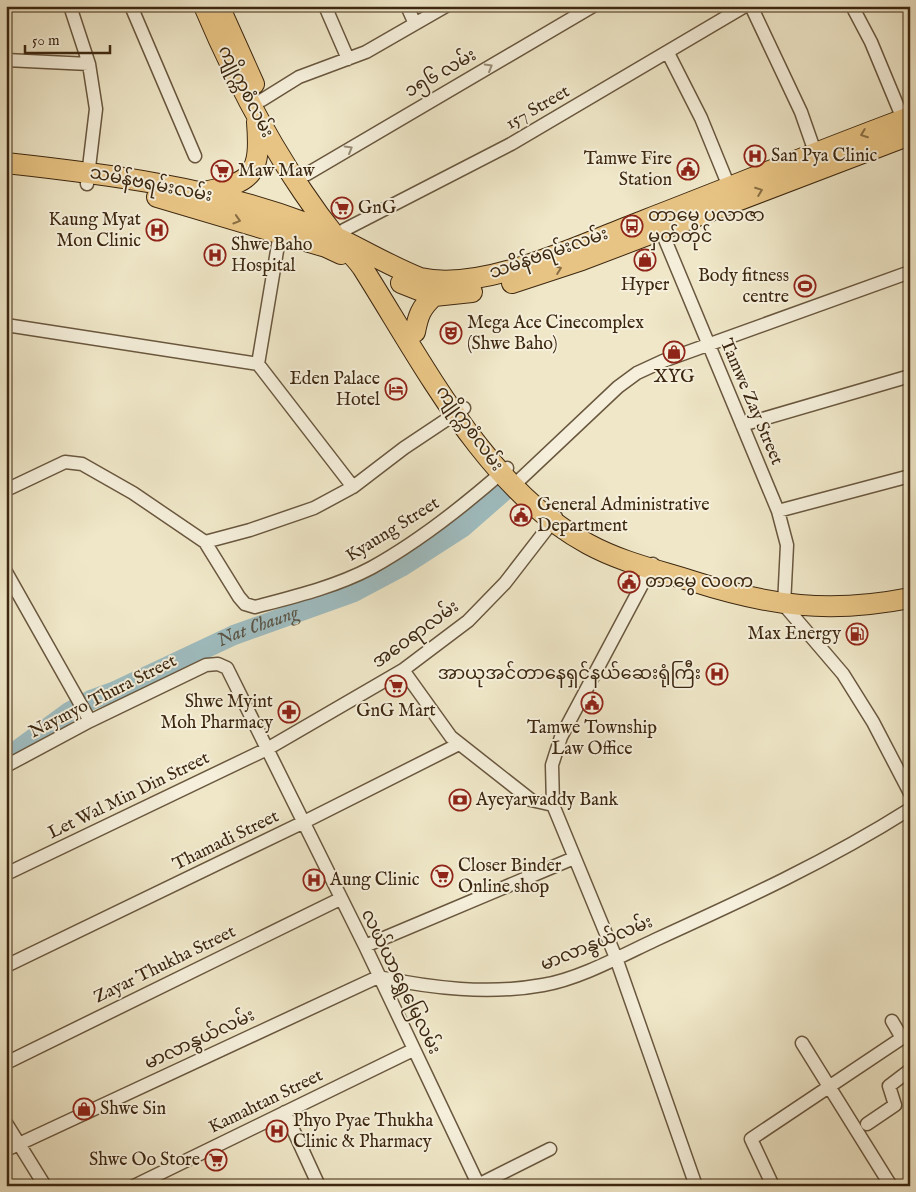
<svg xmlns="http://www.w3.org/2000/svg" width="916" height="1192" font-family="'IM FELL English','Noto Sans Myanmar',serif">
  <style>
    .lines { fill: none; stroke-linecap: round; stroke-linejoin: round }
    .river { stroke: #9fbdc1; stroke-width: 20 }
    .street-casing { stroke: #69573e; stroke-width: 15 }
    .primary-casing { stroke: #3c2710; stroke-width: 22 }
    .street { stroke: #f5efdb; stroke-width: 12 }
    .primary { stroke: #e8c484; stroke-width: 20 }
    .oneway { stroke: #988b76 }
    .oneway2 { stroke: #896e44 }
    .labels { text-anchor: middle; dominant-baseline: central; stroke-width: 4; stroke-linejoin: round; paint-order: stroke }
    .street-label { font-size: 18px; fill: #3c2710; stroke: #f5efdb }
    .poi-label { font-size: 18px; fill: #3c2710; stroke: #f5efdb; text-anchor: start }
    .water-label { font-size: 19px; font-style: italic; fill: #5a5445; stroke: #f5efdb }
  </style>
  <rect width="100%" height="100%" fill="#efe7c8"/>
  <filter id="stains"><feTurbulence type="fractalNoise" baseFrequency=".004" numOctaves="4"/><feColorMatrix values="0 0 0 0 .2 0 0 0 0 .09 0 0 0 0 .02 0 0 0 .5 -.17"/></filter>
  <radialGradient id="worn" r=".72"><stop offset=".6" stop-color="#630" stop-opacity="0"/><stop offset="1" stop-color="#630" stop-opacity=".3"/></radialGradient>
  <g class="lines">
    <path class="river" id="s1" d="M6,755L16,751L69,712L91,700L113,692L234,635L354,592L401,567L463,527L503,492"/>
    <g class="street-casing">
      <path id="street" d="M70,6L89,64L96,109L87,184
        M131,6L195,156
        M325,6L348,59
        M407,6L415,24
        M751,6L801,112L815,152
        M852,6L871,42L903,119
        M668,53L701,118L732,194
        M6,60L89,64
        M262,100L299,77L366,52L446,6
        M307,174L593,6
        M344,230L511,144L745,6
        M661,230L778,511L787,545L784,605L843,674L873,722L910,793
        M6,325L258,364L353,487
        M258,364L280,233
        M742,425L910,376
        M513,486L618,387L637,373L663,361L910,272
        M6,490L65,462L82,464L133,493L205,542L239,597L245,604L255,607C293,597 335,587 371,568C420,541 465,505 507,468
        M778,511L910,476
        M205,542L250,530L314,508L353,487L404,448L464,408
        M653,564L561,737L552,765L553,805L616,958L696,1186
        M6,572L90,721
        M403,670L451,737L531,800L553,805
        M6,766L90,721L206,665L218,664L227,668L365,946L479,1186
        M6,874L267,749L403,670L468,621L505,583L556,517
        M365,946L574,858
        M6,966L304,822L459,744
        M802,1043L891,1186
        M6,1063L340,899
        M285,1112L319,1186
        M6,1123L45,1186
        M867,1124L895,1105L889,1086L910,1070
        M6,1150L378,977C432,988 488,995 543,985C579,979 621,956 655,940C743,900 828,861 910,809
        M478,1185L550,1149
        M134,1186L413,1050
        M773,1186L751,1139L902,1038L892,1021"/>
    </g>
    <g class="primary-casing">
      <path id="primary" d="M204,6C232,72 263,133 303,192C313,207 324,222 336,237C344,247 354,256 362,267C423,363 486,489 588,544C621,562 657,570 692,581C770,606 829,614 910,598
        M219,6L254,84
        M6,163C106,174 209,187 303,222C344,238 380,262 420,278C483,293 584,243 645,220C733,186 821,150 910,117
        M203,192C254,183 261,173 257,122
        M157,197L326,247L341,254
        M401,283L434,296L472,292
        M512,283L582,260L910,135
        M415,332C418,316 421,307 434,296"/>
    </g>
    <use href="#street" class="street"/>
    <use href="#primary" class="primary"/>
  </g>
  <defs><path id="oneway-chevron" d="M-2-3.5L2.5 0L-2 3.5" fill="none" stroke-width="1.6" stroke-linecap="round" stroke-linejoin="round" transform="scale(1.25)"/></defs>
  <g class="oneway">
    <use href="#oneway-chevron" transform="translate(489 67) rotate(-30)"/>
    <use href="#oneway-chevron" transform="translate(349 149) rotate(-30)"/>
  </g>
  <g class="oneway2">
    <use href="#oneway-chevron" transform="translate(864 134) rotate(159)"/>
    <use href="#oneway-chevron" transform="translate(759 191) rotate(-21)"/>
    <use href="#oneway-chevron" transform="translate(237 220) rotate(17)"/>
    <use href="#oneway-chevron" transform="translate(558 269) rotate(-20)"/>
  </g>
  <defs>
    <g id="hospital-ring" transform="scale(1.125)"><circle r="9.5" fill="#f5efdb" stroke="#8f2418" stroke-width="1.5"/><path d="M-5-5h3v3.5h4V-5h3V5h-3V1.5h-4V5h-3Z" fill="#8f2418"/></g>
    <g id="civic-ring" transform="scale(1.125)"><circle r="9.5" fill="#f5efdb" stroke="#8f2418" stroke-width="1.5"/><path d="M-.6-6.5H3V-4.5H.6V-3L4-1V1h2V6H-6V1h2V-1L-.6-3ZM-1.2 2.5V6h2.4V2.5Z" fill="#8f2418"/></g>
    <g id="supermarket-ring" transform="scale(1.125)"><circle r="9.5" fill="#f5efdb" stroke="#8f2418" stroke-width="1.5"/><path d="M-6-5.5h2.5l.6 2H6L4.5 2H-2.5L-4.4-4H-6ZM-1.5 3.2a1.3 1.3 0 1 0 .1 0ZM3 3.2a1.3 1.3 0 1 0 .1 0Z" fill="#8f2418"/></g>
    <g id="bus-ring" transform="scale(1.125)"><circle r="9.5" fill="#f5efdb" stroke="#8f2418" stroke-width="1.5"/><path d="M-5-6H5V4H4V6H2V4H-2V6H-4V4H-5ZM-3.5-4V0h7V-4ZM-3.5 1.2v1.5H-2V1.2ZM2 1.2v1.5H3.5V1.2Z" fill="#8f2418"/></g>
    <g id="shop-ring" transform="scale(1.125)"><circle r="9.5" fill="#f5efdb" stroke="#8f2418" stroke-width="1.5"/><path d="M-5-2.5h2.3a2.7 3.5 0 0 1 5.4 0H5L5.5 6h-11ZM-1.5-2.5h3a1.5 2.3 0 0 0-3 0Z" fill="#8f2418"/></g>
    <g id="stadium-ring" transform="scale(1.125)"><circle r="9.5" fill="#f5efdb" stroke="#8f2418" stroke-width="1.5"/><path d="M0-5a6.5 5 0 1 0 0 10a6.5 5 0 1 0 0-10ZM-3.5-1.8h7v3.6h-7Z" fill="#8f2418"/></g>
    <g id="theatre-ring" transform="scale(1.125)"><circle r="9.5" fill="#f5efdb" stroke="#8f2418" stroke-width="1.5"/><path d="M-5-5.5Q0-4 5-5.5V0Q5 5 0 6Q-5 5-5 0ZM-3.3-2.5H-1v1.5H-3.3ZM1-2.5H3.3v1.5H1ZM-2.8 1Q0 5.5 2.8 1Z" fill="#8f2418"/></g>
    <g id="hotel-ring" transform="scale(1.125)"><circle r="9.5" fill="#f5efdb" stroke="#8f2418" stroke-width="1.5"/><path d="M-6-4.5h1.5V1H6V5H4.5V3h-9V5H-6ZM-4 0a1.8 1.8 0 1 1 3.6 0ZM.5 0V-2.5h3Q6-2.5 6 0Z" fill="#8f2418"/></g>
    <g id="fuel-ring" transform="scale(1.125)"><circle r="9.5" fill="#f5efdb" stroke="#8f2418" stroke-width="1.5"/><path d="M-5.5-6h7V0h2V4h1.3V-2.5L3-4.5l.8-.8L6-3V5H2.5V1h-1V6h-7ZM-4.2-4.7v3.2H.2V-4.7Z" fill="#8f2418"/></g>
    <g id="pharmacy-ring" transform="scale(1.125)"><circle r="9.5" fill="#f5efdb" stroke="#8f2418" stroke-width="1.5"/><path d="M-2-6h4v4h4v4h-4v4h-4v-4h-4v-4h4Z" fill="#8f2418"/></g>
    <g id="bank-ring" transform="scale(1.125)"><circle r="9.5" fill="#f5efdb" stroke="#8f2418" stroke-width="1.5"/><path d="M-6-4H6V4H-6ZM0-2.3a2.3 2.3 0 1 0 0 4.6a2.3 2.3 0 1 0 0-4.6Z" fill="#8f2418"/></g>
  </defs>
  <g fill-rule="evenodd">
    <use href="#hospital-ring" x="755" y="156"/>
    <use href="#civic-ring" x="688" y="169"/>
    <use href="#supermarket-ring" x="222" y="171"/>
    <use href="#supermarket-ring" x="342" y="208"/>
    <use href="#bus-ring" x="632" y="226"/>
    <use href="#hospital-ring" x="157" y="230"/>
    <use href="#hospital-ring" x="215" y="255"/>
    <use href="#shop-ring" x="645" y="260"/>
    <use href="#stadium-ring" x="805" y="286"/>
    <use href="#theatre-ring" x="451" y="333"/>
    <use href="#shop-ring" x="674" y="352"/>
    <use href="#hotel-ring" x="396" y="389"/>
    <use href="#civic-ring" x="521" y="515"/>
    <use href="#civic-ring" x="629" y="582"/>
    <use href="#fuel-ring" x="857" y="634"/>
    <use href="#hospital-ring" x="717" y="674"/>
    <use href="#supermarket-ring" x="396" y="686"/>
    <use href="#civic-ring" x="592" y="703"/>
    <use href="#pharmacy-ring" x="289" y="712"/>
    <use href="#bank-ring" x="460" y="800"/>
    <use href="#supermarket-ring" x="442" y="876"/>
    <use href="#hospital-ring" x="314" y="880"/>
    <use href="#shop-ring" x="84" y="1109"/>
    <use href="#hospital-ring" x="277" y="1131"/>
    <use href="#supermarket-ring" x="216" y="1160"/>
  </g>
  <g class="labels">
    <g class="street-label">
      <text transform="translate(441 74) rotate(-30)">၁၅၆ လမ်း</text>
      <text transform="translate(245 92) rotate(63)">ကျိုက္ကစံလမ်း</text>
      <text transform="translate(538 108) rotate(-30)">157 Street</text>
      <text transform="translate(151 185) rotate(11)">သမိန်ဗရမ်းလမ်း</text>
      <text transform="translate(549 254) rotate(-19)">သမိန်ဗရမ်းလမ်း</text>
      <text transform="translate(751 402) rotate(67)">Tamwe Zay Street</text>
      <text transform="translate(469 429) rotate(54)">ကျိုက္ကစံလမ်း</text>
      <text transform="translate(393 530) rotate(-32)">Kyaung Street</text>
      <text transform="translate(416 635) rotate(-36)">အဝေရာလမ်း</text>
      <text transform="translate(103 697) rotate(-27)">Naymyo Thura Street</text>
      <text transform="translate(129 796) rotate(-26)">Let Wal Min Din Street</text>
      <text transform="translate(226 841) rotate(-26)">Thamadi Street</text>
      <text transform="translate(597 944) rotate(-22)">မာလာနွယ်လမ်း</text>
      <text transform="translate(165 965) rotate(-26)">Zayar Thukha Street</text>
      <text transform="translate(400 982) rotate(64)">လယ်ယာရွှေမြေလမ်း</text>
      <text transform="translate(200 1040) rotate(-25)">မာလာနွယ်လမ်း</text>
      <text transform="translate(266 1102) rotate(-26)">Kamahtan Street</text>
    </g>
    <g class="poi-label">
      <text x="771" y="156">San Pya Clinic</text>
      <text x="672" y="159" text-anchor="end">Tamwe Fire<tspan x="672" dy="21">Station</tspan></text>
      <text x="238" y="171">Maw Maw</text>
      <text x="358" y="208">GnG</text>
      <text x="648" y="216">တာမွေ ပလာဇာ<tspan x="648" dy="21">မှတ်တိုင်</tspan></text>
      <text x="141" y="220" text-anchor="end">Kaung Myat<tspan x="141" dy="21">Mon Clinic</tspan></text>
      <text x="231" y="245">Shwe Baho<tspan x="231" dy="21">Hospital</tspan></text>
      <text x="789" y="276" text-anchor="end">Body fitness<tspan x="789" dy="21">centre</tspan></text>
      <text x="645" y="285" text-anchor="middle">Hyper</text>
      <text x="467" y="323">Mega Ace Cinecomplex<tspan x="467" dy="21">(Shwe Baho)</tspan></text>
      <text x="674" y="377" text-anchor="middle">XYG</text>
      <text x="380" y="379" text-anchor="end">Eden Palace<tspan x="380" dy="21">Hotel</tspan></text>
      <text x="537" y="505">General Administrative<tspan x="537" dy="21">Department</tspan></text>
      <text x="645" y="582">တာမွေ လဝက</text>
      <text x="841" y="634" text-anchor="end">Max Energy</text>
      <text x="701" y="674" text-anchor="end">အာယုအင်တာနေရှင်နယ်ဆေးရုံကြီး</text>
      <text x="273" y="702" text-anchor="end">Shwe Myint<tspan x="273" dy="21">Moh Pharmacy</tspan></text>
      <text x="396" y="711" text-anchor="middle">GnG Mart</text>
      <text x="592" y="728" text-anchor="middle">Tamwe Township<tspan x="592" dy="21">Law Office</tspan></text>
      <text x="476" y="800">Ayeyarwaddy Bank</text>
      <text x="458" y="866">Closer Binder<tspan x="458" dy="21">Online shop</tspan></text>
      <text x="330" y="880">Aung Clinic</text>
      <text x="100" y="1109">Shwe Sin</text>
      <text x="293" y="1121">Phyo Pyae Thukha<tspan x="293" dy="21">Clinic &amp; Pharmacy</tspan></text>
      <text x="200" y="1160" text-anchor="end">Shwe Oo Store</text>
    </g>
    <g class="water-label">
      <text stroke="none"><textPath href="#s1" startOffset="284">Nat Chaung</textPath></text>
    </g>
  </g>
  <rect width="916" height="1192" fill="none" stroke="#efe7c8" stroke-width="25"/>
  <rect x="8" y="8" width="901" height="1177" fill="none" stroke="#3c2710" stroke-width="2.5"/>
  <rect x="12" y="12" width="891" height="1167" fill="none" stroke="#3c2710"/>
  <path d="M25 45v8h85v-8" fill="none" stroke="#3c2710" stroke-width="2.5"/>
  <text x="32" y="45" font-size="15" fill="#3c2710" stroke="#f5efdb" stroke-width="4" paint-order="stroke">50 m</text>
  <rect width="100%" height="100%" filter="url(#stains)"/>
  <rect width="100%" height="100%" fill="url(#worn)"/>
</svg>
